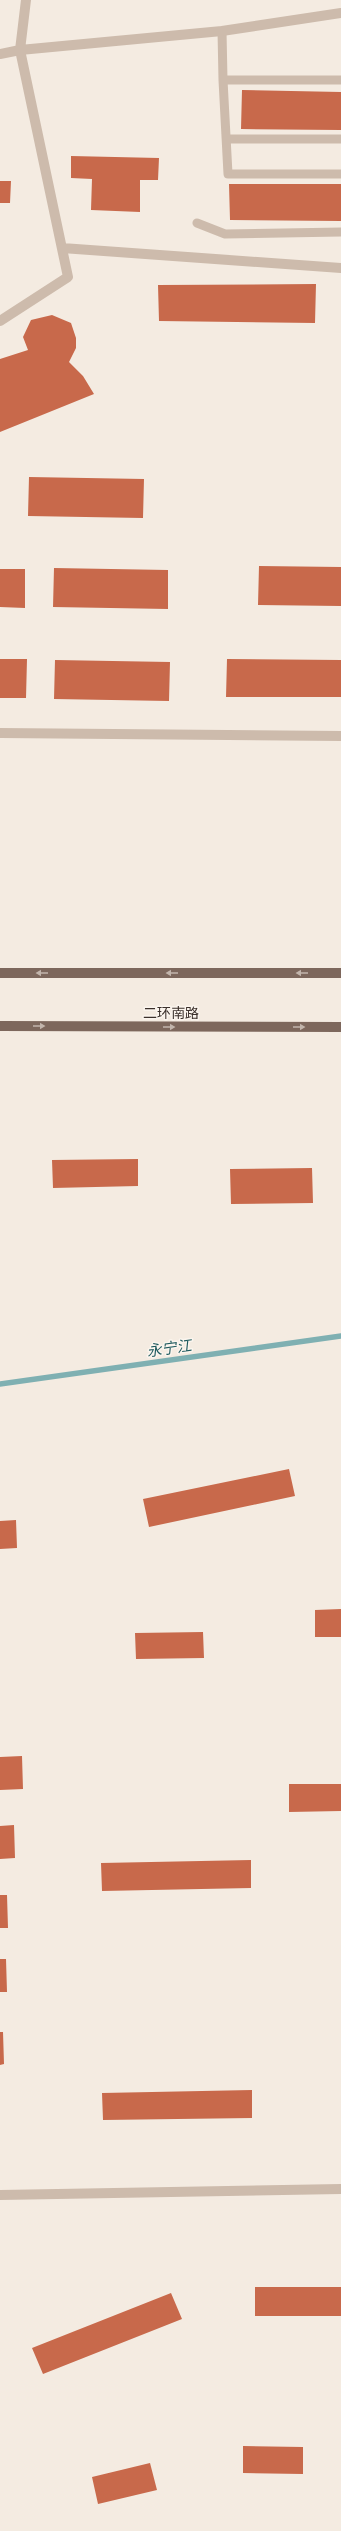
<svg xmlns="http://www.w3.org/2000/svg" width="341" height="2531" font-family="'Public Sans','Noto Sans SC',sans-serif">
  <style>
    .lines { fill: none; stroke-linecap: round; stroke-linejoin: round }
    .stream { stroke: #7fb0b2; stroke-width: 5.5 }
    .building { fill: #c8694b }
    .service { stroke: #cdbbac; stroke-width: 9 }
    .minor { stroke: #cdbbac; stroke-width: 10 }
    .tertiary { stroke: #cdbbac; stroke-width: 10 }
    .primary { stroke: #7d675c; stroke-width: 10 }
    .oneway { fill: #c2b5ac }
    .labels { text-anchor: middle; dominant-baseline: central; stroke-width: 3; stroke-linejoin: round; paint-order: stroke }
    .street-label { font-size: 14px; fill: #3b302b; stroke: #fbf5ee }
    .water-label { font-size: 15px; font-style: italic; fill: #1f5a5e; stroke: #fbf5ee }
  </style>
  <rect width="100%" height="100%" fill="#f4ebe1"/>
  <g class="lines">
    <path class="stream" d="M0,1384L341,1336"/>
  </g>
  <path class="building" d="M242,90L341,92V130L241,129Z
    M71,156L159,158L158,180H140V212L91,210L92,179L71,178Z
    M0,181H11L10,203H0Z
    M229,184H341V221L230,220Z
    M316,284L315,323L159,321L158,285Z
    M52,315L71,323L76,338V348L69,362L83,376L94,394L0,432V359L28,350L23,337L31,320Z
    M29,477L144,479L143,518L28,516Z
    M259,566L341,567V606L258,605Z
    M54,568L168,570V609L53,607Z
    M0,569H25V608L0,607Z
    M0,659H27L26,698H0Z
    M227,659L341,660V697H226Z
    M55,660L170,662L169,701L54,699Z
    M138,1159V1186L53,1188L52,1160Z
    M312,1168L313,1203L231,1204L230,1169Z
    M289,1469L295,1496L149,1527L143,1499Z
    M16,1520L17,1548L0,1549V1521Z
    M341,1609V1637H315V1610Z
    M203,1632L204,1658L136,1659L135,1633Z
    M22,1756L23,1789L0,1790V1757Z
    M289,1784H341V1811L289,1812Z
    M14,1825L15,1858L0,1859V1826Z
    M251,1860V1888L102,1891L101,1863Z
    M0,1895H7L8,1928H0Z
    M0,1959H6L7,1992H0Z
    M0,2032H3L4,2064L0,2065Z
    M252,2090V2118L103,2120L102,2093Z
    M255,2287H341V2316H255Z
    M171,2293L182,2319L43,2374L32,2348Z
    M243,2446L303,2447V2474L243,2473Z
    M150,2463L157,2490L98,2504L92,2477Z"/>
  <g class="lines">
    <path class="service" d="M222,31L223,80H341
      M223,80L228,174H341
      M228,139H341
      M197,223L225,234L341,232"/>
    <path class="minor" d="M0,54L20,50L26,0
      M62,248L341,268
      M0,321L68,277L20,50L222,31L341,13
      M0,733L341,736"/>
    <path class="tertiary" d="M0,2195L341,2189"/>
    <path class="primary" d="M0,973H341
      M0,1026L341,1027"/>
  </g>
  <defs><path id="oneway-solid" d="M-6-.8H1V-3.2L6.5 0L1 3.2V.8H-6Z"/></defs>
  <g class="oneway">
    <use href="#oneway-solid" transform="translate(42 973) rotate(-180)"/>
    <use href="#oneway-solid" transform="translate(172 973) rotate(-180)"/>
    <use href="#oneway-solid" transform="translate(302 973) rotate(-180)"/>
    <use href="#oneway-solid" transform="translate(39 1026)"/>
    <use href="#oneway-solid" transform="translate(169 1027)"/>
    <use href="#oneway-solid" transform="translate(299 1027)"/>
  </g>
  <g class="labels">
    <g class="street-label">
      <text x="171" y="1013">二环南路</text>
    </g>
    <g class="water-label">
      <text transform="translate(169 1348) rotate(-8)">永宁江</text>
    </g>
  </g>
</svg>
